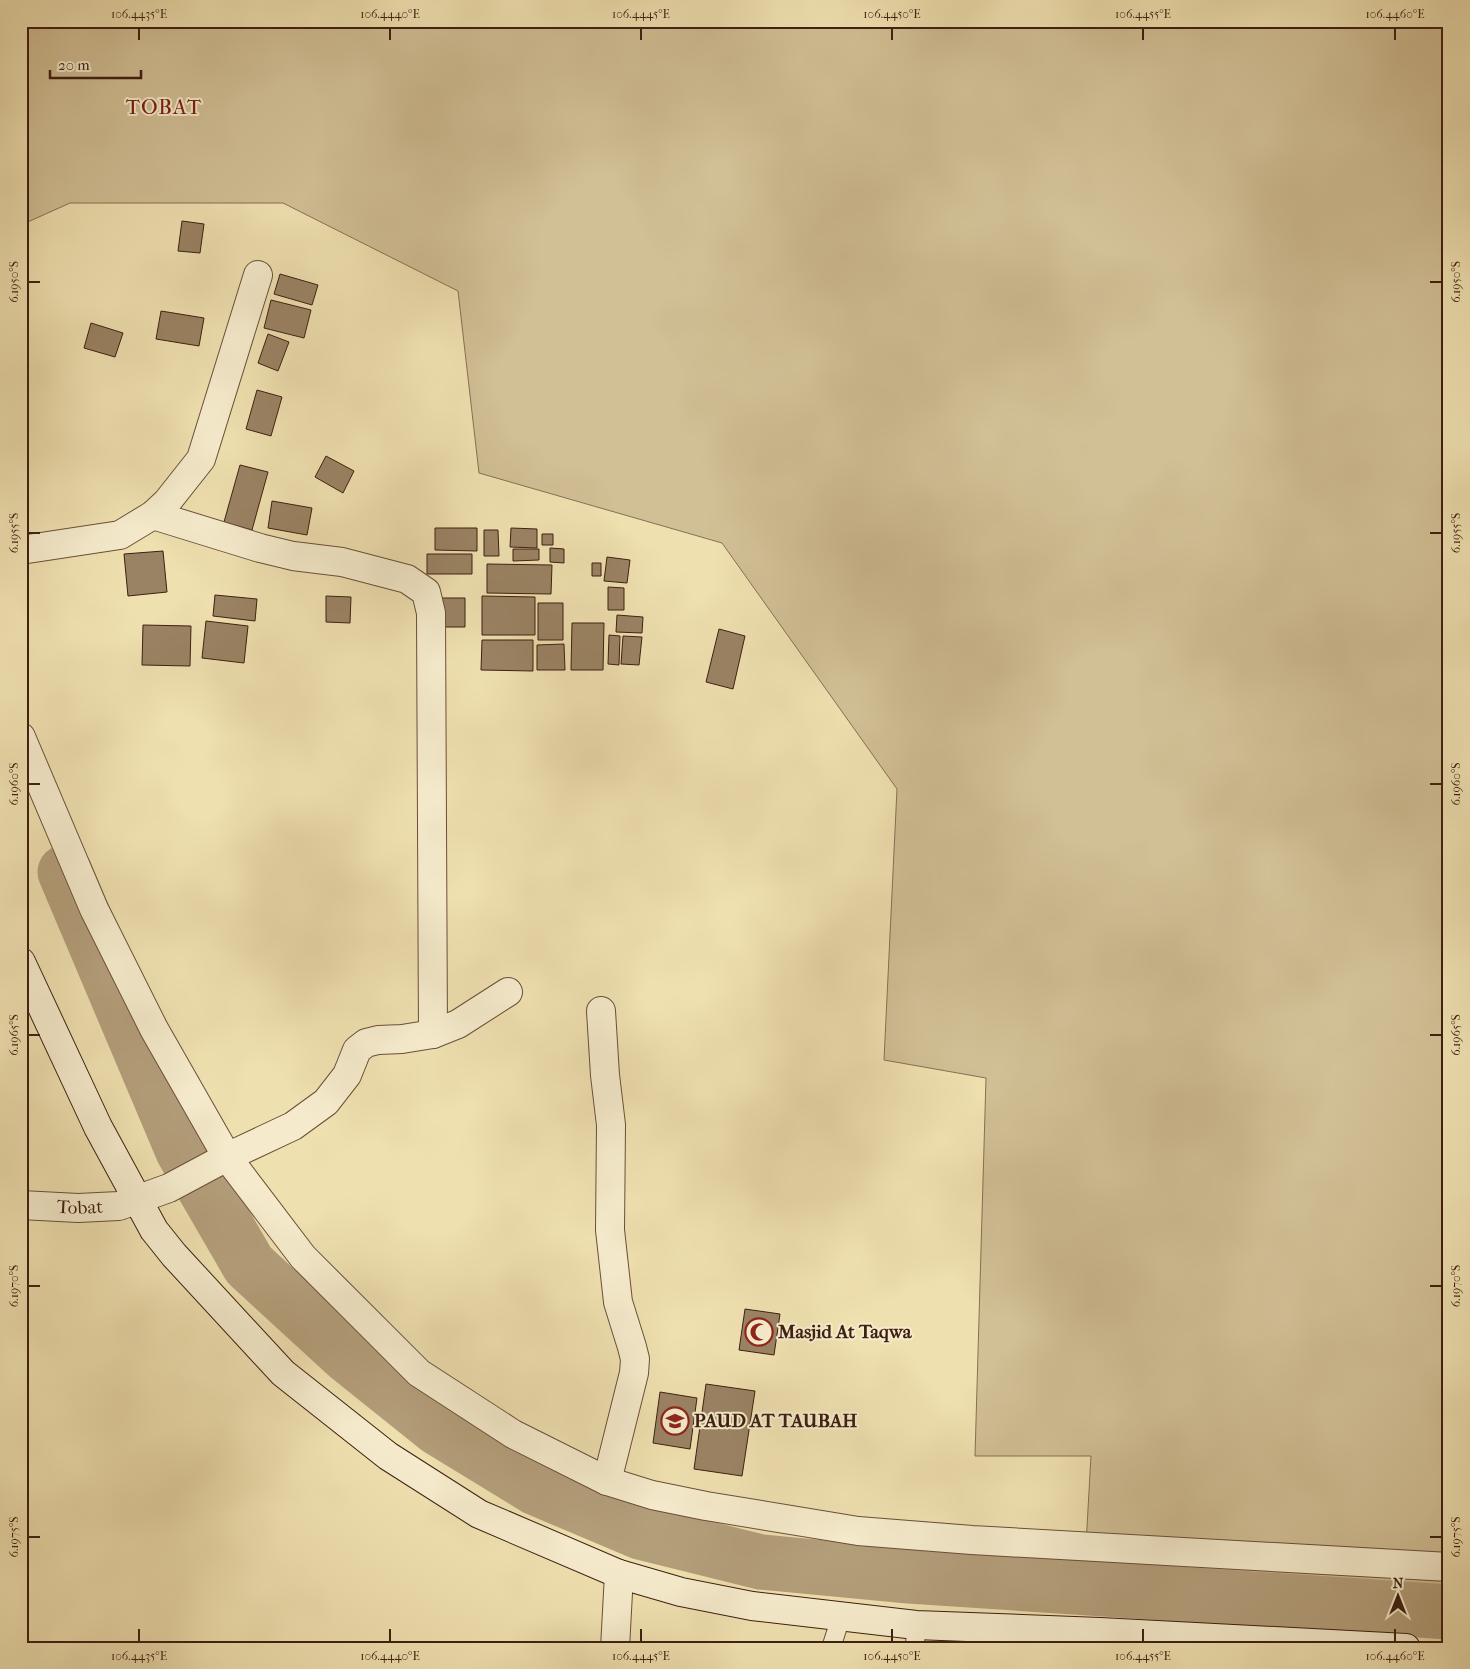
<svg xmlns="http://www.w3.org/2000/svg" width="1470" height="1669" font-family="'IM FELL French Canon',serif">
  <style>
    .green { fill: #d1bf95; stroke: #886f53 }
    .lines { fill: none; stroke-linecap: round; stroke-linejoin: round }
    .river { stroke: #b39e7a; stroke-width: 55 }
    .building { fill: #9a8364; stroke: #3e1f11 }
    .lane-casing { stroke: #6a4f39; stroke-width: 20 }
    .street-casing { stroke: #6a4f39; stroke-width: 30 }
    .secondary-casing { stroke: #3e1f11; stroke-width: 30 }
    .lane { stroke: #f5ebcc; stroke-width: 18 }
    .street { stroke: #f5ebcc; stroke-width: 28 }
    .secondary { stroke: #f5ebcc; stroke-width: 28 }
    .ticks { fill: none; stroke: #3e1f11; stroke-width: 2 }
    .labels { text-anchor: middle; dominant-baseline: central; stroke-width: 4; stroke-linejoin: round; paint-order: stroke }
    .street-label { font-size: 19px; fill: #3e1f11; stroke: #f5ebcc }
    .poi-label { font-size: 19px; font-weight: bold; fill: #3e1f11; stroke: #f5ebcc; text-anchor: start }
    .quarter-label { font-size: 21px; letter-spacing: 1px; fill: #7a1f14; stroke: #f5ebcc }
    .neatline { fill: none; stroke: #3e1f11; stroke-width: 2 }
    .ticks-label { font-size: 12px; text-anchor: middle; fill: #3e1f11 }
  </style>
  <rect width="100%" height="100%" fill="#efe0b0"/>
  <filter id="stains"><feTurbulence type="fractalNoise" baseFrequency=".004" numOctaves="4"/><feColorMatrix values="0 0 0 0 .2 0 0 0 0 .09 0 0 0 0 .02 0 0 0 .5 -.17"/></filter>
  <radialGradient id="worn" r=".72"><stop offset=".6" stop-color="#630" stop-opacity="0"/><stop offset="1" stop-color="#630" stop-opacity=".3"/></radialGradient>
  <path class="green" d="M21,21H1449V1617L1336,1614L1083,1598L1091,1456H975L986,1078L884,1060L897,789L722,543L479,473L458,291L283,203H70L21,225Z"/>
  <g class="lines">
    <path class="river" d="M65,872L183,1151L249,1265L347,1355L438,1428L536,1488L640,1532L761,1562L909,1576L1449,1612"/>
  </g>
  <path class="building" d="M182,221L204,224L200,253L178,251Z
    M280,274L318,285L312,305L274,294Z
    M271,300L311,310L304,338L264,328Z
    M161,311L204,318L199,346L156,339Z
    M91,323L123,333L115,357L84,348Z
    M268,334L289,342L278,371L258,363Z
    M257,390L282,397L271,436L246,429Z
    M326,456L354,471L343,493L315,477Z
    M240,465L268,472L252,530L224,522Z
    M272,501L312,508L307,535L268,528Z
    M435,528H477V551L435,550Z
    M511,528L537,529V548L510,547Z
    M484,530H498L499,556H484Z
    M542,534H553V545H542Z
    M550,548L564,549V563L550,562Z
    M513,549H539V560L513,561Z
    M163,551L167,592L128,596L124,554Z
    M427,554H472V574H427Z
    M607,557L630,560L627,583L604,581Z
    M592,563H601V576H592Z
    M487,564L552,565L551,594L487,593Z
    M608,587L624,588V610H608Z
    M215,595L257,599L255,621L213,616Z
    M326,596L351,597L350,623L326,622Z
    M482,596L535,597V635H482Z
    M439,598H465V627H439Z
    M538,603H563V640H538Z
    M617,615L643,617L642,633L616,632Z
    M206,621L248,626L244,663L202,658Z
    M572,623H604L603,670H571Z
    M143,625L191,626L190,666L142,665Z
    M719,629L745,636L733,689L706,682Z
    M609,635L620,636L619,665L608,664Z
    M623,636L642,637L639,665L621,664Z
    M482,640H533V671L481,670Z
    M564,644L565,670H537V645Z
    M745,1309L780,1314L774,1355L739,1350Z
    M706,1384L755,1391L742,1476L694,1469Z
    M660,1392L697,1398L690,1449L653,1443Z"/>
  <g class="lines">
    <g class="lane-casing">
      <path id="lane" d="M831,1648L841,1617
        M915,1648L916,1625"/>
    </g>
    <g class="street-casing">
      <g id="street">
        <path d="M153,515L260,548L293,556L342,562L407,579L426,592L431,613L433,1034"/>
        <path d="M21,550L120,535L153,515L167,502L201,459L258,275"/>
        <path d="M21,737L94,909L154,1029L227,1157L303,1257L419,1373L513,1434L607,1481L652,1495L706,1506L858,1531L972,1540L1449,1567"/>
        <path d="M601,1011L605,1075L611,1125L610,1230L618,1302L632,1347L635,1359L634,1373L607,1481"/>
        <path id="s1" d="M21,1205L78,1208L119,1206L169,1188L227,1157L293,1126L326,1102L347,1075L357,1050L366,1043L378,1040L402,1039L433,1034L458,1024L508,992"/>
        <path d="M615,1648L619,1574"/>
      </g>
    </g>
    <g class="secondary-casing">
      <path id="secondary" d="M21,962L98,1127L154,1230L174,1255L283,1373L388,1456L479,1514L619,1574L681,1592L752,1606L916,1625L1100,1632L1406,1648"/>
    </g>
    <use href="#lane" class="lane"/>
    <use href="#street" class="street"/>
    <use href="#secondary" class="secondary"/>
  </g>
  <path class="ticks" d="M139,28V40M390,28V40M641,28V40M892,28V40M1143,28V40M1395,28V40M28,282H40M1430,282H1442M28,533H40M1430,533H1442M28,784H40M1430,784H1442M28,1035H40M1430,1035H1442M28,1286H40M1430,1286H1442M28,1537H40M1430,1537H1442M139,1629V1642M390,1629V1642M641,1629V1642M892,1629V1642M1143,1629V1642M1395,1629V1642"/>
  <defs>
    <g id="mosque-ring" transform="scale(1.4375)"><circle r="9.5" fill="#f5ebcc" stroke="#8f2418" stroke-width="1.5"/><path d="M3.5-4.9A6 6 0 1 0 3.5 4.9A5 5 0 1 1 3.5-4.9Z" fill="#8f2418"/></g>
    <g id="school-ring" transform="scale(1.4375)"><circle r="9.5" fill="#f5ebcc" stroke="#8f2418" stroke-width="1.5"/><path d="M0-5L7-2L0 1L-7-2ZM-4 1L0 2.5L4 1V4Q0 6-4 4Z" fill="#8f2418"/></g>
  </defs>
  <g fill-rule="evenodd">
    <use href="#mosque-ring" x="759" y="1332"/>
    <use href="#school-ring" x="675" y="1421"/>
  </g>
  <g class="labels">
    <g class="street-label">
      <text stroke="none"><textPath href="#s1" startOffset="59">Tobat</textPath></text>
    </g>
    <g class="poi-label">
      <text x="778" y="1332">Masjid At Taqwa</text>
      <text x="694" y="1421">PAUD AT TAUBAH</text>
    </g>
    <g class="quarter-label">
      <text x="164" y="107">TOBAT</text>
    </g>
  </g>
  <rect width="1470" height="1669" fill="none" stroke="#efe0b0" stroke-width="55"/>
  <g transform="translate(1398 1596)" stroke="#f5ebcc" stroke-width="4" paint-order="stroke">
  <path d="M0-4L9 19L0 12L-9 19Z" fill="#3e1f11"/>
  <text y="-8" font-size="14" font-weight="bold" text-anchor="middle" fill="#3e1f11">N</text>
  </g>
  <path d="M50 70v8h91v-8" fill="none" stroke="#3e1f11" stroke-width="2.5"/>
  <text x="58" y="70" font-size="15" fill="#3e1f11" stroke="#f5ebcc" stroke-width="4" paint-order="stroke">20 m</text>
  <rect x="28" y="28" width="1414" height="1614" class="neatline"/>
  <g class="ticks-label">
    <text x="139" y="18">106.4435°E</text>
    <text x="390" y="18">106.4440°E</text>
    <text x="641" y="18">106.4445°E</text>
    <text x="892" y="18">106.4450°E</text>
    <text x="1143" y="18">106.4455°E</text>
    <text x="1395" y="18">106.4460°E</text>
    <text transform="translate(14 282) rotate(-90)" y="4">6.1950°S</text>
    <text transform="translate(1456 282) rotate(-90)" y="4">6.1950°S</text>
    <text transform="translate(14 533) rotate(-90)" y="4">6.1955°S</text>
    <text transform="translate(1456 533) rotate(-90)" y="4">6.1955°S</text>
    <text transform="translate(14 784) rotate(-90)" y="4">6.1960°S</text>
    <text transform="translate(1456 784) rotate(-90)" y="4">6.1960°S</text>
    <text transform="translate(14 1035) rotate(-90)" y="4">6.1965°S</text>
    <text transform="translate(1456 1035) rotate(-90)" y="4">6.1965°S</text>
    <text transform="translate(14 1286) rotate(-90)" y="4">6.1970°S</text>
    <text transform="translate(1456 1286) rotate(-90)" y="4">6.1970°S</text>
    <text transform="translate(14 1537) rotate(-90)" y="4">6.1975°S</text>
    <text transform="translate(1456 1537) rotate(-90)" y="4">6.1975°S</text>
    <text x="139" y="1660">106.4435°E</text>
    <text x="390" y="1660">106.4440°E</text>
    <text x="641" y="1660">106.4445°E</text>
    <text x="892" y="1660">106.4450°E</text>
    <text x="1143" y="1660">106.4455°E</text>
    <text x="1395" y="1660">106.4460°E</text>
  </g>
  <rect width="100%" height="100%" filter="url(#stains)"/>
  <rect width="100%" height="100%" fill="url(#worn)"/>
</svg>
